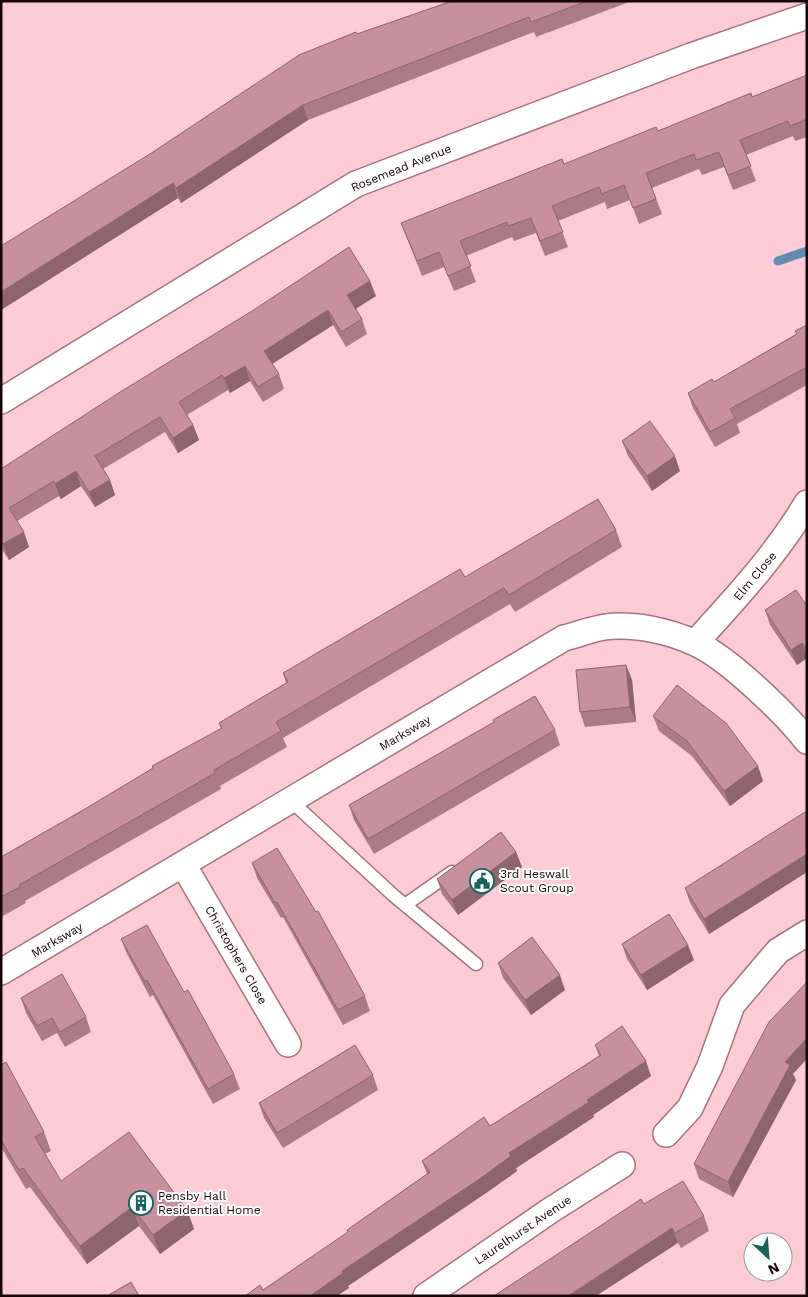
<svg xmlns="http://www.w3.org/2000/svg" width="808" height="1297" viewBox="0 0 808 1297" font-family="'Work Sans',sans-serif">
<rect width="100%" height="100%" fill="#fcccd6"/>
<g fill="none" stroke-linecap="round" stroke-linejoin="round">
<path stroke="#638bb3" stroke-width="9" d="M778 261 807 251"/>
<defs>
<path id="lane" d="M291 801 393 895 476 964
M405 905 452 872"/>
<path id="street" d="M1 401 356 184 691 56 807 16
M695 643C736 598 776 555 807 503
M184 866 288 1044
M1 972 564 638C577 635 591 629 605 627 633 623 669 631 695 643 727 657 785 713 807 741
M666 1134 690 1108 710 1066 732 1005 778 951 807 933
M426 1296 551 1210 622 1165"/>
</defs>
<use href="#lane" stroke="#a8727e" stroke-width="15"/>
<use href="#street" stroke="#a8727e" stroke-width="28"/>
<use href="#lane" stroke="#fff" stroke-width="12"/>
<use href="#street" stroke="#fff" stroke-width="25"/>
</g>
<path fill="#ac7c86" d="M452 1H632L536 37 534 32 308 120 181 203 178 198 1 310 357 34Z
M807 75V137L795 141 793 136 746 155 756 181 733 190 724 167 702 175 699 169 652 188 662 214 639 224 630 200 607 209 605 202 558 221 568 247 545 256 536 233 514 241 512 237 466 256 476 282 454 291 444 267 422 276 401 223 752 97Z
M376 296 356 309 362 319 367 334 346 347 333 325 272 364 279 374 284 389 263 402 250 381 230 393 228 390 187 415 193 425 199 440 178 453 165 432 103 469 110 480 115 495 95 507 81 486 61 499 59 496 17 521 29 547 9 560 1 548V469L252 311Z
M807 325V385L737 424 740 433 715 447 693 408 688 393 714 382 796 334Z
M622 441 680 471 652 491 628 456Z
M616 530 622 547 515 612 510 604 283 738 287 747 220 786 221 789 25 901 26 903 1 917V857L85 809 221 729 219 723 286 683 283 673 465 577Z
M807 606V658L797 665 770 625 765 610Z
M626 665 632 680 636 722 585 727 580 712Z
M653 716 763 781 730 806 692 756 659 731Z
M555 730 560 745 374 854 354 820 349 805Z
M807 815V872L709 934 690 903 685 888Z
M516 852 522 867 458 915 442 894 437 879Z
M252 863 365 996 370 1011 343 1025 283 917 281 918 257 878Z
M121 939 184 992 234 1074 240 1089 213 1104 153 995 150 997 127 954Z
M622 944 694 960 647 990 627 959Z
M498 963 565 990 531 1015 503 978Z
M21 998 86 1017 91 1032 65 1047 57 1033 42 1041 26 1013Z
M595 1045 651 1076 593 1115 594 1117 516 1168 517 1171 486 1193 348 1286 349 1288 245 1296 263 1290 348 1233 347 1230 427 1174 422 1161 490 1126 599 1056Z
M1 1065 44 1132 51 1151 45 1154 61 1181 187 1210 194 1229 160 1254 139 1226 87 1264 30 1187 26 1189 1 1147Z
M793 1074 796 1080 733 1197 699 1179 694 1164Z
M373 1075 378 1090 283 1148 264 1118 259 1103Z
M644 1204 704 1216 709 1231 681 1248 678 1243Z"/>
<path fill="#8c656d" d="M303 105 308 120 181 203 176 188Z
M173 183 178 198 1 310V292Z
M370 281 376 296 353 310 347 295Z
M328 310 333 325 269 366 264 351Z
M245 366 250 381 230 393 224 378Z
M193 425 199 440 178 453 173 438Z
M675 456 680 471 652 491 647 476Z
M76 471 81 486 61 499 55 484Z
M110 480 115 495 95 507 89 492Z
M24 532 29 547 9 560 3 544Z
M802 643 807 656V658L797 665 791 650Z
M626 665 632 680 636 722 630 707Z
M758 766 763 781 730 806 724 791Z
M516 852 522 867 458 915 452 900Z
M807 854V872L709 934 704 919Z
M688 945 694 960 647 990 641 975Z
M560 975 565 990 531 1015 525 1000Z
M807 1038V1059L793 1074 796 1080 733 1197 728 1182 785 1062Z
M646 1061 651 1076 593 1115 594 1117 516 1168 517 1171 486 1193 348 1286 349 1288 337 1296H310L342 1271 509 1153Z
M132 1207 139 1226 87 1264 80 1246Z
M187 1210 194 1229 160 1254 153 1235Z
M672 1228 678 1243 596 1296H568Z"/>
<path fill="#c8909c" stroke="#8c656d" d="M452 1H587L531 22 529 17 303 105 176 188 173 183 1 292V246L153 152 299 55 356 32 357 34Z
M807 75V119L790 126 788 121 740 140 751 166 728 175 719 152 696 160 694 154 646 173 656 199 633 208 624 185 602 194 599 187 552 206 563 232 540 241 531 218 508 226 507 222 460 241 471 266 448 276 439 252 417 261 401 223 562 159 564 164 656 127 658 131 751 93 752 97Z
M349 247 370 281 347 295 362 319 341 332 328 310 264 351 279 374 258 387 245 366 224 378 222 375 179 402 193 425 173 438 160 417 95 456 110 480 89 492 76 471 55 484 54 481 9 508 24 532 3 544 1 541V469L117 394 252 311Z
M807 325V367L730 409 735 418 710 432 688 393 712 379 714 382 797 334 795 331Z
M650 421 675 456 647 476 622 441Z
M598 499 616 530 509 595 504 588 276 722 281 731 214 770 215 773 19 885 20 887 1 897V857L85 809 153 768 152 766 222 728 219 723 288 682 283 673 460 569 465 577Z
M796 590 807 606V650L802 643 791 650 765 610Z
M626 665 630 707 580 712 576 670Z
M677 685 726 723 758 766 724 791 687 741 653 716Z
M535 696 555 730 368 839 349 805 494 722 493 720Z
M805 812 807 815V854L704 919 685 888Z
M501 832 516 852 452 900 437 879Z
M277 848 316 912 318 911 365 996 338 1010 277 902 275 903 252 863Z
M669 914 688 945 641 975 622 944Z
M147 925 184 992 188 990 234 1074 208 1089 147 980 145 982 121 939Z
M532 937 560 975 525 1000 498 963Z
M62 974 86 1017 60 1032 52 1018 37 1026 21 998Z
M807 982V1038L785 1062 790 1065 728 1182 694 1164 769 1022Z
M622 1026 646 1061 587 1100 589 1102 509 1153 511 1156 481 1178 342 1271 343 1273 310 1296H245L260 1285 263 1290 348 1232 347 1230 430 1172 422 1161 484 1117 490 1126 601 1055 595 1045Z
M355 1045 373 1075 277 1133 259 1103Z
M6 1062 44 1132 35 1137 61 1181 129 1132 187 1210 153 1235 132 1207 80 1246 23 1168 19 1170 1 1140V1065Z
M683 1181 704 1216 675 1233 672 1228 568 1296H494L641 1199 644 1204Z
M131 1282 139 1296H107Z"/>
<defs>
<symbol id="civic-ring" viewBox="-11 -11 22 22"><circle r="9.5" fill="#fcfcfc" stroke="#18635c" stroke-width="1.5"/><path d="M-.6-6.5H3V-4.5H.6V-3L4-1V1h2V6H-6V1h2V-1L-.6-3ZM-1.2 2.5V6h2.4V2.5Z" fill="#18635c"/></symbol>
<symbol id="building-ring" viewBox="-11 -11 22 22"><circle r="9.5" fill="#fcfcfc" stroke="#18635c" stroke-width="1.5"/><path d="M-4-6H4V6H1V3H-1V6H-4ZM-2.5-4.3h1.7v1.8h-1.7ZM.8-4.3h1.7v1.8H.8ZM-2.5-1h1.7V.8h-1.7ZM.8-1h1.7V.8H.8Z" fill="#18635c"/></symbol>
</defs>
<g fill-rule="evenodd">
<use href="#civic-ring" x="468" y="867" width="28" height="28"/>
<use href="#building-ring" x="127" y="1189" width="28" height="28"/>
</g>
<g text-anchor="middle" stroke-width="4" stroke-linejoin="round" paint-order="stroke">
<g font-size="12" fill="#17050a" stroke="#fcfcfc">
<text transform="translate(401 168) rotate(-22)" y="4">Rosemead Avenue</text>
<text transform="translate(755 576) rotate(-50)" y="4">Elm Close</text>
<text transform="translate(405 733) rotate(-31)" y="4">Marksway</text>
<text transform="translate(57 940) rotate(-30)" y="4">Marksway</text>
<text transform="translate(236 955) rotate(60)" y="4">Christophers Close</text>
<text transform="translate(523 1230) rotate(-34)" y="4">Laurelhurst Avenue</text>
</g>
<g font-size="12" fill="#17050a" stroke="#fcfcfc" text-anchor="start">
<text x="500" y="878">3rd Heswall<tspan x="500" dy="14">Scout Group</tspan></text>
<text x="158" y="1200">Pensby Hall<tspan x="158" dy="14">Residential Home</tspan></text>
</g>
</g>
<rect width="808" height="1297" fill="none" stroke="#17050a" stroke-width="5"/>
<g transform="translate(768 1257) rotate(154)"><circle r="24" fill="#fcfcfc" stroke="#a0999b"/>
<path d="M0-4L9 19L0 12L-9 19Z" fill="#18635c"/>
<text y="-8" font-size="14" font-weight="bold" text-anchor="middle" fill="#17050a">N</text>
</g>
</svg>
